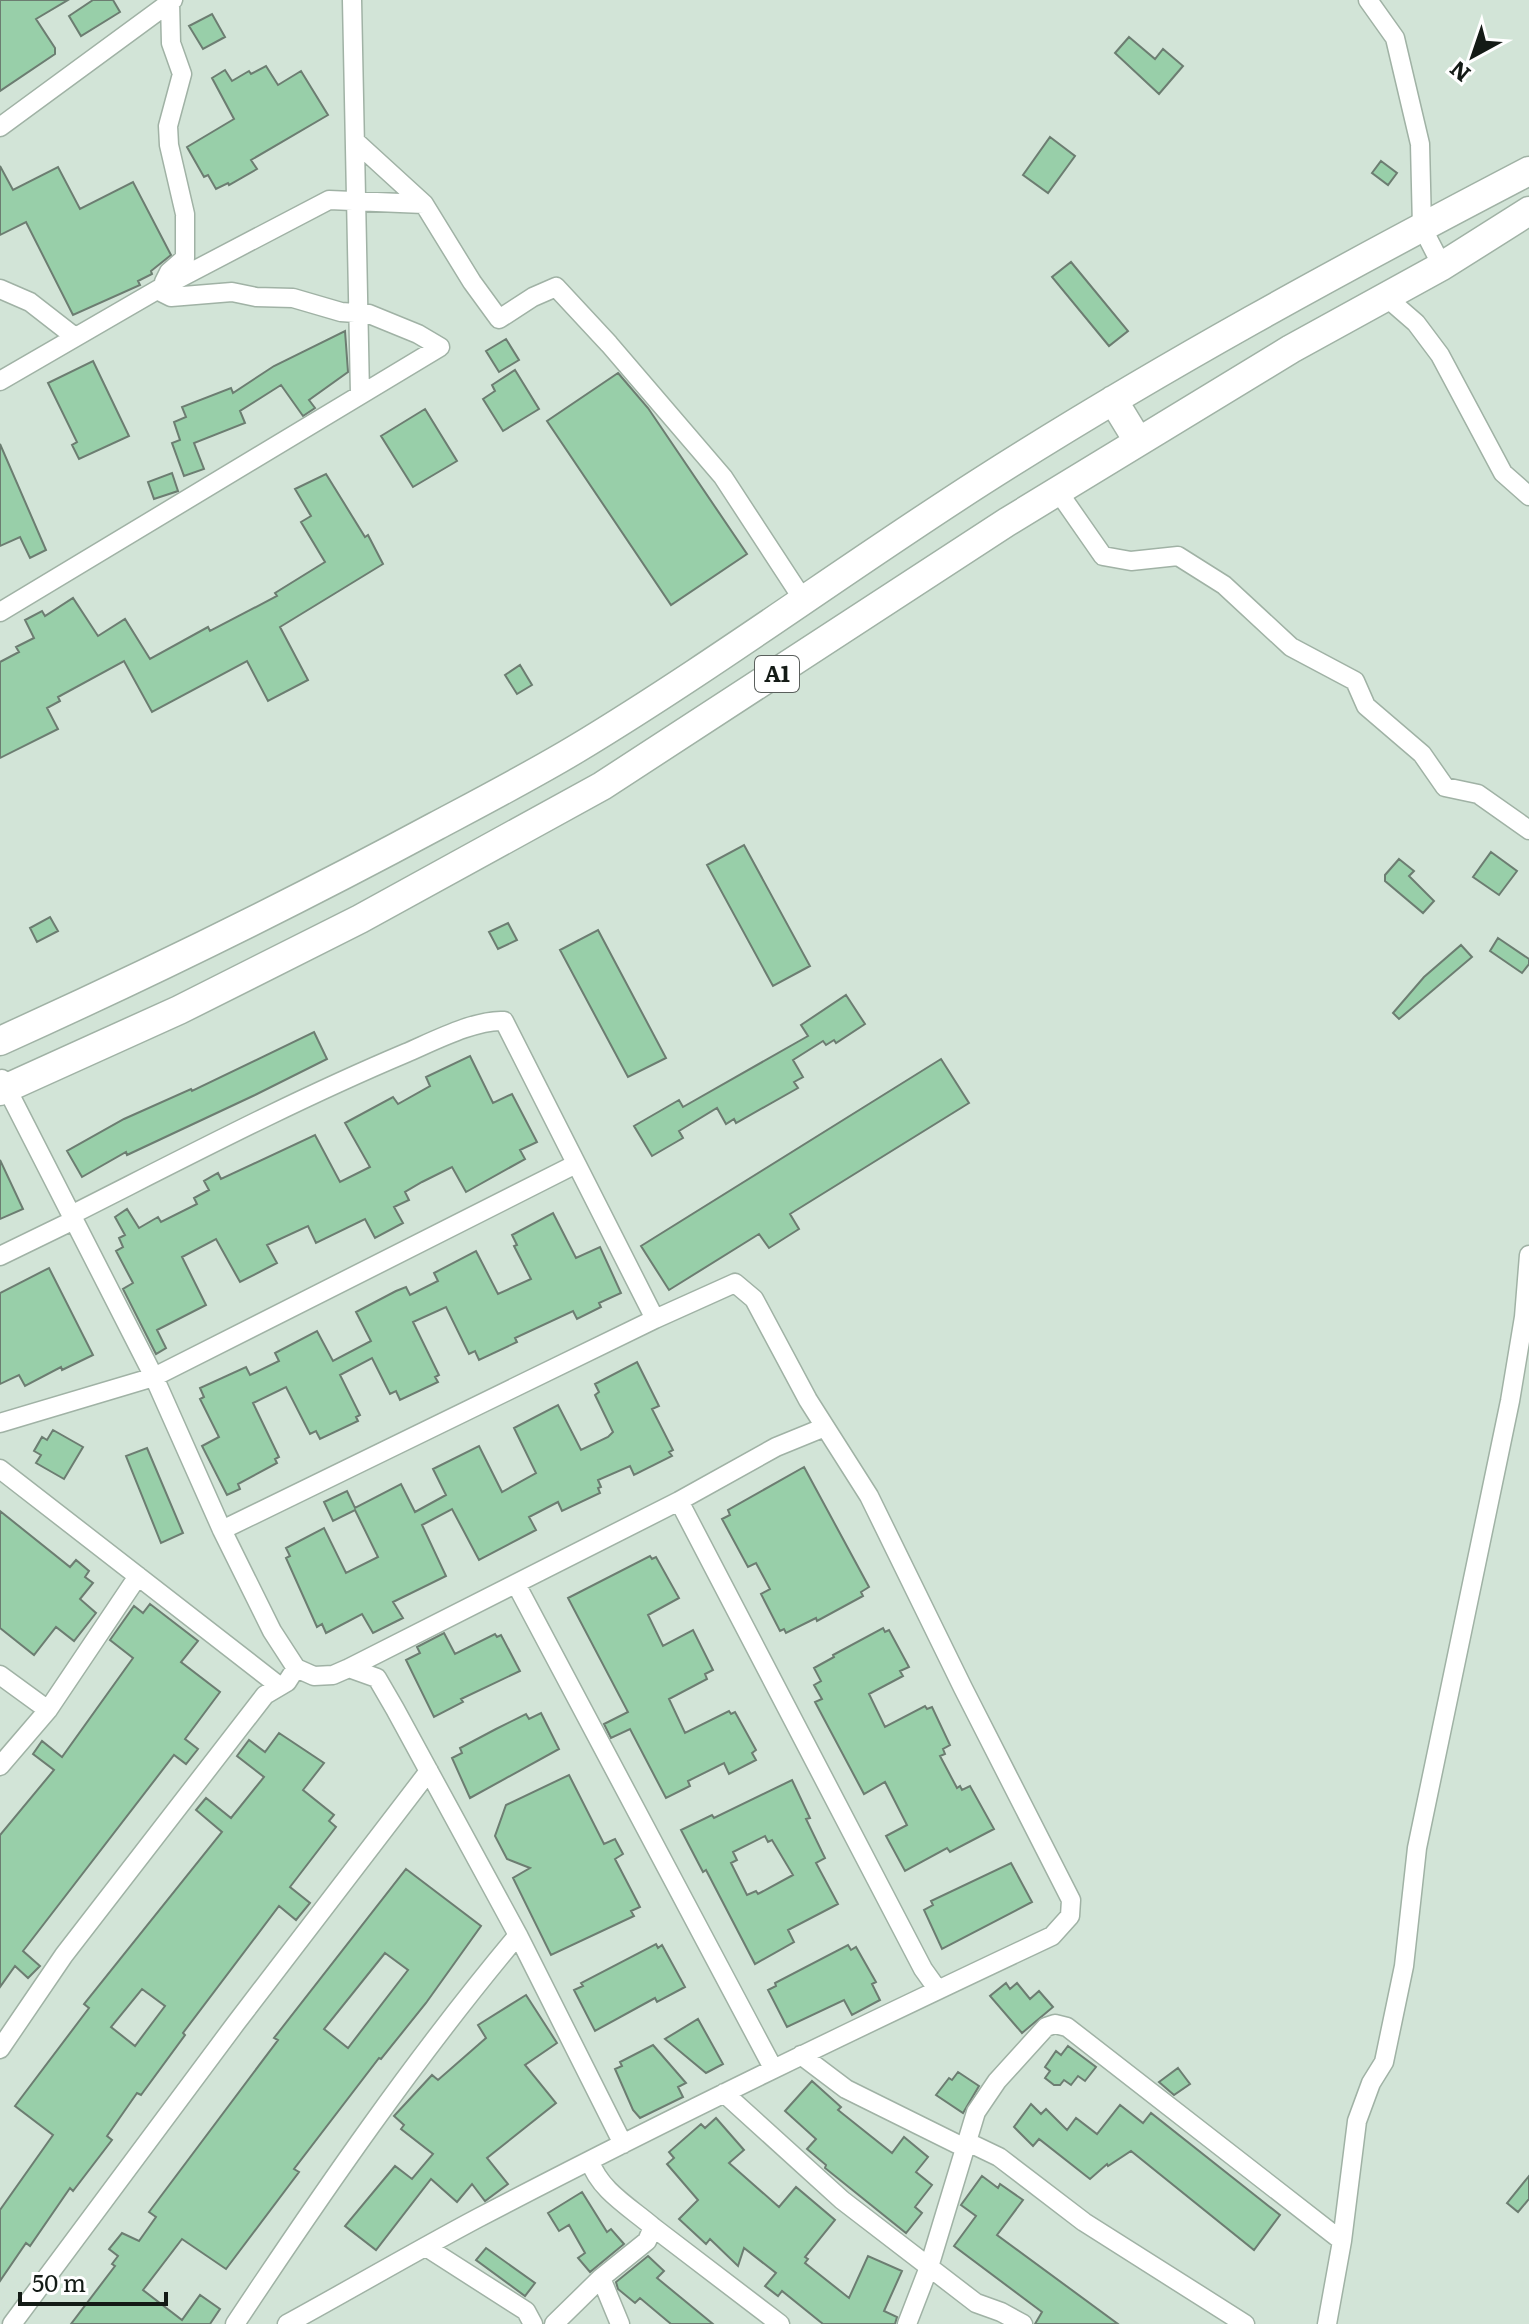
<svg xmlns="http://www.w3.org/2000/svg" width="1529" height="2324" viewBox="0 0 1529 2324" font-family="Literata,serif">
<rect width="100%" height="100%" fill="#d2e4d7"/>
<path fill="#98cfa9" stroke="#6c7d71" stroke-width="2" fill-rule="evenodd" d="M0 0H68L36 19 55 48V54L0 91Z
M93 0H113L120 12 81 36 69 16Z
M212 14 225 37 203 49 189 26Z
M1129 37 1155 59 1163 49 1183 66 1159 94 1115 53Z
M266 66 278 85 301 71 328 115 251 160 257 169 229 185 228 183 216 189 208 175 204 177 187 147 234 119 212 78 225 70 232 81 249 71 251 74Z
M1050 137 1075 156 1048 193 1023 175Z
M1381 161 1397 173 1388 185 1372 173Z
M0 166 13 190 58 167 80 209 133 182 171 255 151 271 152 274 138 281 140 285 73 315 26 222 0 235Z
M1071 262 1128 331 1109 346 1052 277Z
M345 331 348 372 309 400 315 408 303 416 281 385 240 411 245 423 194 443 204 469 184 476 172 443 180 440 174 422 186 417 182 407 231 388 233 393 274 366Z
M506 339 519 360 499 372 486 351Z
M93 361 129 436 79 459 72 445 77 442 48 383Z
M515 370 539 409 503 431 483 399 495 391 492 385Z
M618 373 648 408 747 554 671 605 547 421Z
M425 409 457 461 413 487 381 436Z
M0 444 46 550 30 558 20 537 0 546Z
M172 473 178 491 154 499 148 482Z
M326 474 365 537 368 535 383 564 280 627 308 680 268 701 247 661 152 712 124 661 58 697 60 701 47 708 58 729 0 758V662L19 652 16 647 34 638 25 620 42 611 45 616 73 598 98 636 125 619 150 659 208 627 210 631 277 596 275 593 325 562 301 522 311 516 295 489Z
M520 665 532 685 517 694 505 675Z
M744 845 810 966 773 986 707 865Z
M1491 852 1517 871 1499 895 1473 877Z
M1399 859 1414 871 1409 876 1434 901 1423 913 1385 881V875Z
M50 917 58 931 37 942 30 928Z
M508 923 517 940 498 949 489 932Z
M598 930 666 1058 628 1077 560 950Z
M1498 938 1529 959V964L1522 973 1490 951Z
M1461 945 1472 957 1399 1019 1393 1013 1424 977Z
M846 995 865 1024 836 1043 834 1040 826 1045 823 1041 793 1060 803 1077 794 1082 798 1088 736 1123 734 1119 726 1124 717 1108 679 1131 683 1138 652 1156 634 1126 679 1100 683 1107 808 1036 801 1025Z
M314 1032 327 1059 255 1095 127 1155 126 1152 82 1177 67 1151 124 1119 191 1089 192 1091Z
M470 1056 493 1103 512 1094 537 1142 520 1150 525 1159 466 1192 452 1167 422 1182 405 1192 409 1200 394 1207 403 1223 375 1238 365 1219 316 1243 308 1226 267 1245 277 1263 240 1282 216 1239 182 1257 206 1305 157 1330 166 1348 156 1354 123 1289 133 1283 116 1251 123 1247 119 1238 125 1235 115 1217 127 1209 139 1228 158 1217 161 1222 197 1204 194 1198 209 1190 204 1181 218 1173 221 1179 315 1135 340 1182 370 1167 345 1123 393 1097 398 1104 430 1086 426 1077Z
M941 1059 969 1103 790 1214 799 1229 769 1248 759 1234 669 1290 641 1246Z
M0 1160 23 1209 0 1219Z
M553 1213 576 1258 600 1247 621 1293 599 1303 601 1307 577 1319 573 1311 515 1338 517 1342 479 1360 475 1351 469 1354 446 1307 413 1322 439 1375 435 1377 438 1382 400 1400 396 1391 390 1394 372 1358 340 1375 360 1415 356 1417 358 1421 320 1439 316 1431 310 1434 286 1387 253 1403 279 1457 275 1459 277 1463 238 1484 240 1489 227 1495 202 1446 219 1437 200 1399 204 1397 200 1388 246 1367 250 1375 279 1361 275 1353 317 1331 333 1361 371 1341 356 1312 396 1291 406 1287 410 1295 438 1281 434 1273 476 1251 498 1294 531 1279 514 1246 517 1245 512 1235Z
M49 1268 93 1355 62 1370 61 1367 25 1386 19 1375 0 1384V1293Z
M637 1362 659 1406 652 1409 673 1450 669 1452 672 1456 634 1475 630 1466 598 1480 601 1487 598 1488 600 1493 562 1511 558 1502 529 1517 536 1530 479 1560 452 1509 422 1525 446 1576 393 1602 403 1618 373 1633 362 1614 326 1633 322 1624 317 1627 286 1558 290 1556 286 1548 324 1528 346 1573 378 1557 355 1510 333 1521 324 1502 347 1491 355 1508 401 1484 415 1512 446 1495 433 1469 479 1446 502 1492 536 1473 514 1428 558 1405 581 1450 608 1437 613 1432 595 1395 599 1392 595 1384Z
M53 1430 83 1447 64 1479 36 1463 41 1455 34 1451 42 1437 47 1440Z
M147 1448 183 1533 161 1543 126 1456Z
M804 1467 869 1587 861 1592 863 1596 817 1621 816 1618 786 1633 784 1629 780 1631 761 1594 770 1589 756 1563 748 1567 722 1519 730 1515 728 1510Z
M0 1511 70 1567 76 1560 89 1571 85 1577 93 1583 80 1599 96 1613 74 1641 56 1627 34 1655 0 1628Z
M650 1556 652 1559 656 1557 679 1598 648 1615 663 1646 693 1630 713 1670 705 1674 707 1679 669 1699 685 1733 729 1711 731 1714 735 1712 756 1750 752 1753 756 1760 729 1774 724 1763 688 1781 690 1786 666 1798 630 1729 611 1738 604 1724 628 1712 568 1598Z
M150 1604 198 1641 181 1662 220 1692 185 1739 198 1749 186 1764 174 1755 23 1951 40 1966 28 1978 15 1966 0 1987V1835L54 1770 33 1754 42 1741 62 1757 133 1658 110 1640 134 1606 143 1613Z
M883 1628 885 1632 889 1630 909 1667 900 1671 903 1676 869 1694 885 1727 925 1706 927 1709 932 1707 950 1745 943 1749 945 1754 940 1756 957 1788 960 1786 962 1790 970 1786 994 1829 950 1852 947 1848 905 1871 886 1836 907 1825 885 1782 864 1794 815 1702 822 1699 814 1685 821 1681 814 1668 834 1657 833 1655Z
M444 1633 455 1654 495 1634 497 1637 501 1635 520 1671 461 1699 463 1702 434 1717 406 1660 420 1653 417 1647Z
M541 1713 559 1749 470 1798 452 1758 462 1753 460 1748 496 1729 526 1714 529 1719Z
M279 1733 324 1763 303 1790 334 1815 329 1821 336 1827 290 1887 310 1903 296 1920 279 1906 183 2033 185 2035 141 2095 137 2093 107 2136 112 2140 73 2191 70 2188 30 2246 26 2243 0 2281V2210L53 2135 15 2106 89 2008 84 2004 222 1832 196 1810 206 1798 231 1818 264 1777 237 1756 249 1740 265 1752ZM142 1989 165 2006 135 2046 111 2027Z
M569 1775 604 1844 615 1839 623 1854 615 1859 640 1907 631 1911 634 1916 551 1955 513 1878 530 1868 507 1859 495 1836 506 1805Z
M792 1780 810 1818 806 1819 825 1858 816 1863 838 1904 788 1930 794 1942 755 1964 706 1870 703 1872 681 1830 712 1815 714 1818ZM765 1836 768 1842 772 1840 793 1875 758 1894 756 1891 747 1895 731 1863 737 1860 733 1852Z
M1011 1863 1032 1902 942 1949 924 1910 933 1905 931 1901Z
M406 1869 481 1926 426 2003 381 2059 379 2058 294 2169 299 2172 226 2269 182 2239 143 2290 182 2320 200 2295 220 2309 210 2324H71L115 2266 112 2264 118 2256 109 2249 122 2233 139 2241 156 2217 149 2212 278 2040 274 2038ZM385 1953 408 1970 348 2048 324 2029Z
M656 1944 658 1948 662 1945 685 1987 657 2002 655 1998 595 2031 574 1990 583 1986 581 1983Z
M848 1945 851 1950 856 1947 876 1982 872 1984 880 2000 852 2015 844 2000 787 2027 768 1990 776 1986 775 1983Z
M1006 1983 1010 1989 1017 1983 1030 1999 1039 1991 1053 2007 1022 2033 990 1996Z
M526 1995 557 2043 525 2065 556 2103 487 2158 508 2184 485 2201 472 2184 457 2202 431 2179 376 2250 345 2226 395 2166 412 2179 433 2154 401 2129 404 2125 394 2116 432 2075 438 2080 486 2038 478 2025Z
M698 2019 723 2064 706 2073 665 2039Z
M653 2045 686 2083 678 2087 683 2097 640 2118 633 2110 615 2069 622 2066 620 2062Z
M1068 2046 1096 2067 1085 2081 1078 2076 1071 2085 1064 2080 1060 2085H1054L1045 2078 1050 2071 1045 2067 1056 2051 1061 2055Z
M1178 2068 1190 2084 1174 2095 1159 2082Z
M958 2072 979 2086 963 2113 936 2095 949 2078 952 2080Z
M812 2081 841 2107 838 2110 892 2153 904 2137 928 2157 916 2172 932 2185 915 2207 922 2213 906 2233 825 2168 826 2165 807 2149 816 2139 785 2111Z
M1031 2104 1041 2114 1046 2109 1067 2130 1076 2118 1097 2134 1120 2105 1143 2123 1151 2113 1280 2215 1254 2250 1131 2151 1108 2166 1107 2164 1090 2179 1039 2139 1033 2146 1014 2127Z
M716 2118 744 2150 729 2163 779 2207 796 2187 835 2220 805 2257 808 2259 805 2263 849 2298 868 2256 902 2271 884 2311 897 2317 895 2324H823L782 2291 778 2296 765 2286 776 2273 744 2248 738 2266 710 2239 706 2244 679 2219 698 2200 667 2164 674 2158 669 2152 701 2124 705 2128Z
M982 2176 998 2188 1000 2184 1023 2200 997 2235 1118 2324H1035L1042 2312 954 2246 976 2216 961 2205Z
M1529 2176V2199L1518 2212 1507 2203Z
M582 2192 607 2232 611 2229 624 2244 590 2272 578 2258 585 2253 569 2225 559 2231 548 2213Z
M486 2248 535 2283 525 2296 476 2260Z
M648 2256 664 2271 657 2278 713 2324H671L640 2298 635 2303 618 2289 616 2282Z"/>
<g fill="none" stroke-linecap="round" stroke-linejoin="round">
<defs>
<path id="minor" d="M352 0 360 394
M1368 0 1395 38 1420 144 1422 227 1442 266
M0 127 173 0
M355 141 424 204 472 282 499 319 533 297 556 287 609 344 723 477 804 601
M164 282 169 272 185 258V214L169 145 168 126 182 74 171 43 170 2
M0 289 30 302 75 337
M1386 297 1416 323 1440 355 1503 473 1529 496
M0 381 157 290 329 200 424 204
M1057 490 1103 556 1131 561 1178 556 1224 585 1291 647 1355 681 1366 706 1422 754 1445 787 1478 794 1529 830
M0 612 440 347 418 334 369 314 341 312 293 298 256 297 232 292 171 297 157 290
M2 1079 154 1377 222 1530 272 1631 296 1668 314 1676 333 1675 349 1668 679 1501 776 1447 825 1427
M71 1215C182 1159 292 1101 406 1053 432 1042 476 1019 504 1021L655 1319
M0 1256 74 1220
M0 1423 154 1377 576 1164
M0 1469 278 1685
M679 1501 923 1969 938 1990
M222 1530 655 1319 735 1283 754 1299 808 1400 869 1496 963 1688 1071 1900 1070 1916 1052 1936C859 2027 667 2119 478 2218 414 2252 351 2289 287 2324
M516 1584 773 2068
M349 1668 377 1678 395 1709 518 1935 623 2144
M0 1675 48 1710
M0 1766 48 1710 138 1576
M0 2049 64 1955 265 1695 287 1682 296 1668
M801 2055 846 2089 957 2144 976 2146 999 2157 1084 2222 1245 2324
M724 2093 842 2200 976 2303 1001 2312 1023 2324
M653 2227 780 2324
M426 2247 526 2311 533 2324
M601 2278 620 2324
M12 2324 236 2023 429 1771
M235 2324C324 2190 415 2058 518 1935
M554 2324 601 2278 647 2241 653 2227C631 2208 599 2190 590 2161
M907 2324 929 2267 976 2112 997 2081 1046 2027 1055 2024 1067 2027 1342 2241
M1327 2324 1342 2241 1357 2121 1371 2083 1384 2062 1404 1966 1417 1848 1510 1401 1524 1317 1529 1255"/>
<path id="trunk" d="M1113 400 1138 441
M0 1041C148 974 293 903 436 826 483 801 531 776 576 749 715 665 846 568 982 481 1159 368 1343 268 1529 171
M0 1091 179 1010 360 919 602 786 1007 522 1291 349 1442 266 1529 211"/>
</defs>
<use href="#minor" stroke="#a0b2a5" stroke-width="21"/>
<use href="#trunk" stroke="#a0b2a5" stroke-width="31"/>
<use href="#minor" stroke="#fff" stroke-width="18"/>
<use href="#trunk" stroke="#fff" stroke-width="28"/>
</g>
<g text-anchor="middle" stroke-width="6" stroke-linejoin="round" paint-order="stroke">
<rect fill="#fff" stroke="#5a5f5c" stroke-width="2" x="755" y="656" width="44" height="36" rx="6"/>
<g font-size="22" font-weight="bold" fill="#141b16">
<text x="777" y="682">A1</text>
</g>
</g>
<g transform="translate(1473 56) rotate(220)" stroke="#ffffff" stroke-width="6" paint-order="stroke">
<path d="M0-6L14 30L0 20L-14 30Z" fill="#141b16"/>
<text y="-12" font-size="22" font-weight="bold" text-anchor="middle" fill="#141b16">N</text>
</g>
<path d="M20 2292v12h146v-12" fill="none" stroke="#141b16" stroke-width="4"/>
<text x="32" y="2292" font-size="24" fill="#141b16" stroke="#ffffff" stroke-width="6" paint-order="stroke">50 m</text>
</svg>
